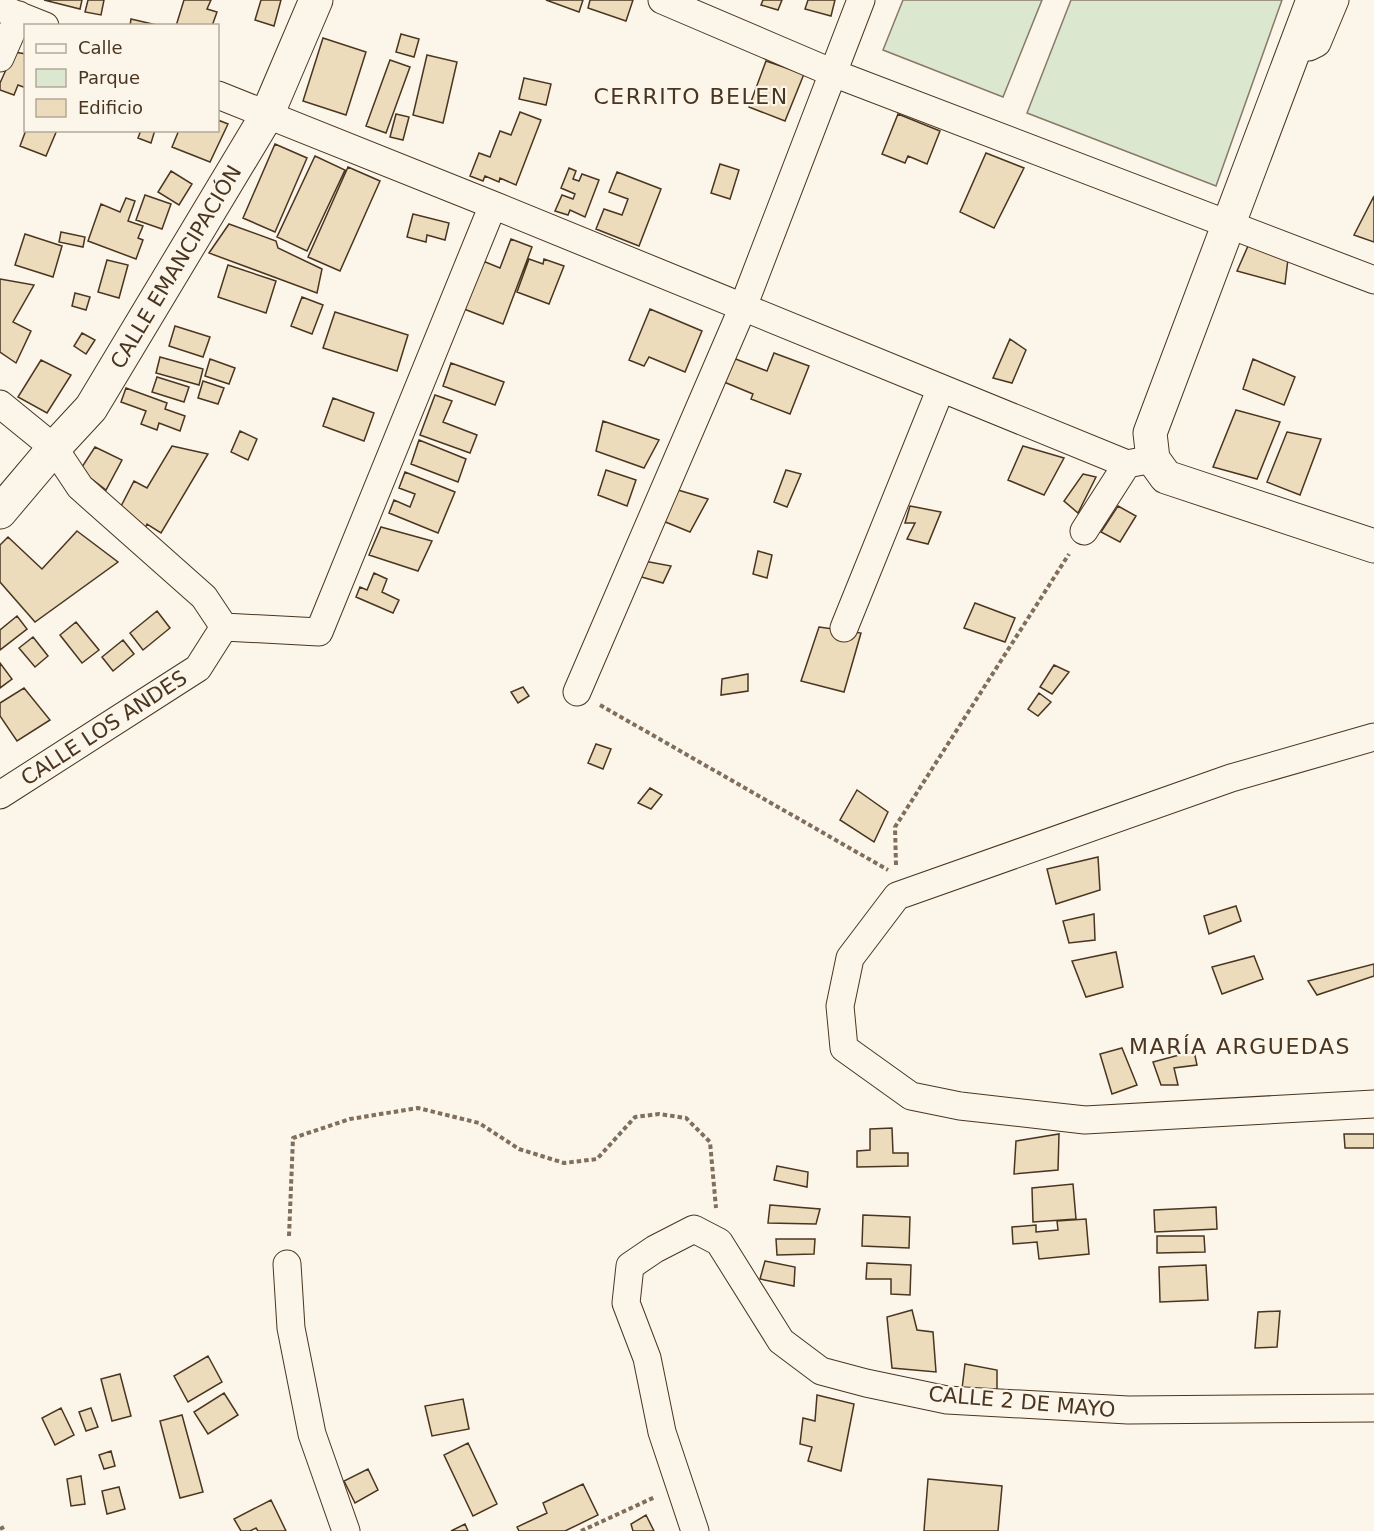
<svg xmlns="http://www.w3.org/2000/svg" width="1374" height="1531" viewBox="0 0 1374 1531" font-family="'DejaVu Sans',sans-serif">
<rect width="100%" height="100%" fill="#fbf6e9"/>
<path fill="#dce7d0" stroke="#887966" stroke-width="1.5" d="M903 0H1042L1003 97 883 50Z
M1071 0H1282L1216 186 1027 113Z"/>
<path fill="#ecdcbc" stroke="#4a3520" stroke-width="1.5" d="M44 0H82L80 9Z
M88 0H104L101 15 85 12Z
M184 0H211L207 9 217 12 212 26H176Z
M261 0H281L274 26 255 20Z
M546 0H583L579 12Z
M590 0H633L626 21 588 8Z
M763 0H782L778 10 761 5Z
M808 0H835L831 16 805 9Z
M131 19 161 26H130Z
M401 34 419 39 414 57 396 52Z
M323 38 366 52 346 115 303 101Z
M14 52 26 54V88L18 85 14 95 0 90V83Z
M427 55 457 62 443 123 413 115Z
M390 60 410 67 386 133 366 126Z
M766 61 804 74 785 121 749 107Z
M524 78 551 84 546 105 519 99Z
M520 112 541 120 516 185 500 178 499 182 485 176 483 181 470 176 479 153 490 157 500 131 511 135Z
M396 114 409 117 403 140 390 137Z
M898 114 940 131 927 164 908 156 905 163 882 154Z
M218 120 228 124 210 162 172 147 179 130H218Z
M26 130H57L46 156 20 146Z
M141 130H155L151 143 138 138Z
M275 144 307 158 275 232 243 218Z
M986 153 1024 168 994 228 960 212Z
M315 156 345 170 307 251 277 237Z
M720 164 739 170 730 199 711 193Z
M348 167 380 181 340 271 308 257Z
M569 168 576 171 573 179 579 181 582 174 599 180 585 217 570 210 568 215 555 211 562 195 573 199 575 194 561 188Z
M171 171 192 184 179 205 158 192Z
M617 172 661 189 639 246 596 229 604 209 622 215 628 199 609 192Z
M145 195 171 204 162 229 136 220Z
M1374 196V242L1354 235Z
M126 198 135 201 128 221 143 226 138 238 143 240 136 259 88 241 101 204 120 212Z
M413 214 449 223 445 240 427 235 426 242 407 237Z
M229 224 276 241 278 248 322 269 317 293 209 253Z
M61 232 85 237 83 247 59 242Z
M25 234 62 246 53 277 15 265Z
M511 239 532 247 503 324 464 309 483 261 500 268Z
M1248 246 1288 259 1285 284 1237 271Z
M529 259 543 264 544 259 564 266 549 304 517 292Z
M107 260 128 265 119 298 98 292Z
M228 265 276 281 266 313 218 297Z
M0 279 34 285 13 322 31 331 16 363 0 352Z
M75 293 90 297 86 310 72 306Z
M302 297 323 305 312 334 291 326Z
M650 309 702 331 685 372 649 357 644 366 629 360Z
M335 312 408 335 397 371 323 348Z
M175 326 210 337 203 357 169 346Z
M82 333 95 340 86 354 74 346Z
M1010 339 1026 350 1012 383 993 378Z
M774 353 809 366 790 414 751 399 753 394 724 382 733 358 767 371Z
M160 357 203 369 199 385 156 373Z
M210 359 235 368 229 384 205 376Z
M1253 359 1295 377 1284 405 1243 389Z
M41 360 71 375 47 413 18 397Z
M451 363 504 382 495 405 443 386Z
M157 377 189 387 184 402 152 392Z
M203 381 224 388 218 404 198 398Z
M126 388 167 403 165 409 185 416 180 431 159 423 157 430 141 424 146 411 121 402Z
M435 395 452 401 443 422 477 435 470 453 420 435Z
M333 398 374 413 364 441 323 426Z
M1236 410 1280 422 1257 479 1213 467Z
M603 421 659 440 644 468 596 451Z
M240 431 257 439 248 460 231 452Z
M1287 432 1321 439 1300 495 1267 482Z
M419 440 466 459 458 482 411 464Z
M172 446 208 454 161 533 147 524 142 535 117 514 134 481 147 488Z
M1023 446 1064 458 1044 495 1008 480Z
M95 447 122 460 106 490 80 470Z
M606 470 636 480 627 506 598 495Z
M786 470 801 474 787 507 774 502Z
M405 472 455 492 438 533 389 513 394 500 410 507 415 494 399 488Z
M1083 474 1096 477 1078 513 1064 501Z
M678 490 708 499 690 532 663 521Z
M910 506 941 512 928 544 907 539 915 523H905Z
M1118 506 1136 516 1120 542 1101 532Z
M381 527 432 541 418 571 369 555Z
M77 531 118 562 35 622 0 582V545L8 537 42 569Z
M758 551 772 555 767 578 753 574Z
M644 561 671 566 663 583 638 576Z
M374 573 387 579 382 592 399 600 393 613 356 597 360 587 367 590Z
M975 603 1015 618 1005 642 964 628Z
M157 611 170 628 143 650 130 633Z
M17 616 27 629 0 650V630Z
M76 622 99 650 82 663 60 635Z
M819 627 861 633 844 692 801 681Z
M33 637 48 656 35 667 19 648Z
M123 640 134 654 113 671 102 657Z
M0 663 12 679 0 688Z
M1054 665 1069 672 1052 694 1040 687Z
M748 674V691L721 695 722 679Z
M523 687 529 696 518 703 511 692Z
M24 688 50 720 17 741 0 716V703Z
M1039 693 1051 702 1038 716 1028 709Z
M596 744 611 749 603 769 588 763Z
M650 788 662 795 651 809 638 803Z
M857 790 888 812 874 842 840 820Z
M1098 857 1100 890 1056 904 1047 869Z
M1236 906 1241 921 1209 934 1204 916Z
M1094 914 1095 940 1069 943 1063 921Z
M1116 952 1123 987 1086 997 1072 961Z
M1254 956 1263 979 1222 994 1212 967Z
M1374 964V976L1317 995 1308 981Z
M1122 1048 1137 1085 1112 1094 1100 1054Z
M1194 1051 1197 1065 1174 1068 1178 1085H1161L1153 1062Z
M892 1128 893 1153H908V1166L857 1167V1151L870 1150V1129Z
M1059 1134 1058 1170 1014 1174 1016 1141Z
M1344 1134H1374V1148H1345Z
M777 1166 808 1172 807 1187 774 1180Z
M1073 1184 1076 1219 1033 1222 1032 1188Z
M770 1205 820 1209 816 1224 768 1223Z
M1216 1207 1217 1229 1155 1232 1154 1210Z
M863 1215 910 1217 909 1248 862 1246Z
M1086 1219 1089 1254 1039 1259 1037 1242 1013 1244 1012 1227 1036 1225V1232L1058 1230 1057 1221Z
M1157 1236H1204L1205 1252 1157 1253Z
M776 1239H815L814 1254 777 1255Z
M765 1261 795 1267 794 1286 760 1279Z
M867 1263 911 1265 910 1295 891 1294V1279H866Z
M1206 1265 1208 1300 1160 1302 1159 1267Z
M912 1310 917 1330 933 1332 936 1372 892 1368 887 1317Z
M1280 1311 1277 1347 1255 1348 1258 1312Z
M208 1356 222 1382 188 1402 174 1376Z
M965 1364 997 1370V1390L962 1389Z
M120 1374 131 1416 112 1421 101 1379Z
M224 1393 238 1415 208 1434 194 1412Z
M817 1395 854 1404 841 1471 808 1461 812 1447 800 1444 803 1418 815 1421Z
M463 1399 469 1429 432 1436 425 1406Z
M61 1408 74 1435 55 1445 42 1418Z
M91 1408 98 1427 86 1431 79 1412Z
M182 1415 203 1492 180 1498 160 1421Z
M468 1443 497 1504 473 1516 444 1455Z
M111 1451 115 1466 104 1469 99 1455Z
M368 1469 378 1490 355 1503 344 1481Z
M81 1476 85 1504 71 1506 67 1479Z
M928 1479 1002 1486 998 1531H924Z
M583 1484 598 1515 565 1531H519L517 1527 547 1513 543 1503Z
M119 1487 125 1509 107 1514 102 1491Z
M271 1500 286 1531H258L256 1528 250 1531H241L234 1519Z
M646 1515 654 1531H633L631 1524Z
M465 1524 468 1531H451Z"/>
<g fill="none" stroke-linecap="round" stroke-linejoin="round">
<defs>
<path id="minor" d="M662 0 833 73 1374 280
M0 8 45 26
M1297 42 1309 47 1317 43 1335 0
M0 58 19 15
M218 95 493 205 1127 464 1153 459
M0 404 54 448 80 487 204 597 224 627 319 632 493 205
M1084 531 1127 464
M844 628 941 388
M577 692 743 307 861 0
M1374 737 1231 778 897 896 850 958 840 1006 844 1048 911 1096 960 1106 1085 1120 1374 1104
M0 795 198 668 224 627
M287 1264 291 1328 312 1434 346 1531
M695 1531 662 1432 647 1358 626 1303 630 1266 655 1249 694 1229 719 1242 781 1341 821 1371 866 1383 947 1400 1128 1410 1374 1408"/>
<path id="tertiary" d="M1313 0 1150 433 1153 459 1166 477 1374 546
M0 512 54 448 91 408 267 115 316 0"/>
</defs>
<use href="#minor" stroke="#4a3520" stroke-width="29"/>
<use href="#tertiary" stroke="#4a3520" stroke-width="35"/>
<path stroke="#7f6f5c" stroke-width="4" stroke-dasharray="4.5 3" stroke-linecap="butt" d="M600 705 888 870
M896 865 895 827 1069 554
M289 1236 293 1138 350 1119 418 1108 479 1123 519 1149 564 1163 597 1159 635 1117 659 1114 686 1118 710 1142 716 1208
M0 1529 6 1526
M581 1531 655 1497"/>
<use href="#minor" stroke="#fbf6e9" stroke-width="27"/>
<use href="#tertiary" stroke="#fbf6e9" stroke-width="33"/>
</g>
<g text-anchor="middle" stroke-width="4.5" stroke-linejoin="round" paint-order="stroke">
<g font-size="21" fill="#4a3520" stroke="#fbf6e9">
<text transform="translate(176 267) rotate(-59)" y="7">CALLE EMANCIPACIÓN</text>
<text transform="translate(104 728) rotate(-33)" y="7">CALLE LOS ANDES</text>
<text transform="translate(1022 1402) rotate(5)" y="7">CALLE 2 DE MAYO</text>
</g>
<g font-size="22" letter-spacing="1.5" fill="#4a3520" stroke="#fbf6e9">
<text x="691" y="104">CERRITO BELEN</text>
<text x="1240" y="1054">MARÍA ARGUEDAS</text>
</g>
</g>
<rect x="24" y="24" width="195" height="108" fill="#fbf6e9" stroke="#b4a999" stroke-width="1.5"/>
<rect x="36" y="44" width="30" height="9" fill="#fbf6e9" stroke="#b4a999" stroke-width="1.5"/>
<text x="78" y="54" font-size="18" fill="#4a3520">Calle</text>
<rect x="36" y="69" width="30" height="18" fill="#dce7d0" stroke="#b4a999" stroke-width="1.5"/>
<text x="78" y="84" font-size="18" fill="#4a3520">Parque</text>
<rect x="36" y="99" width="30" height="18" fill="#ecdcbc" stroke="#b4a999" stroke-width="1.5"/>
<text x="78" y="114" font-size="18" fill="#4a3520">Edificio</text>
</svg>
